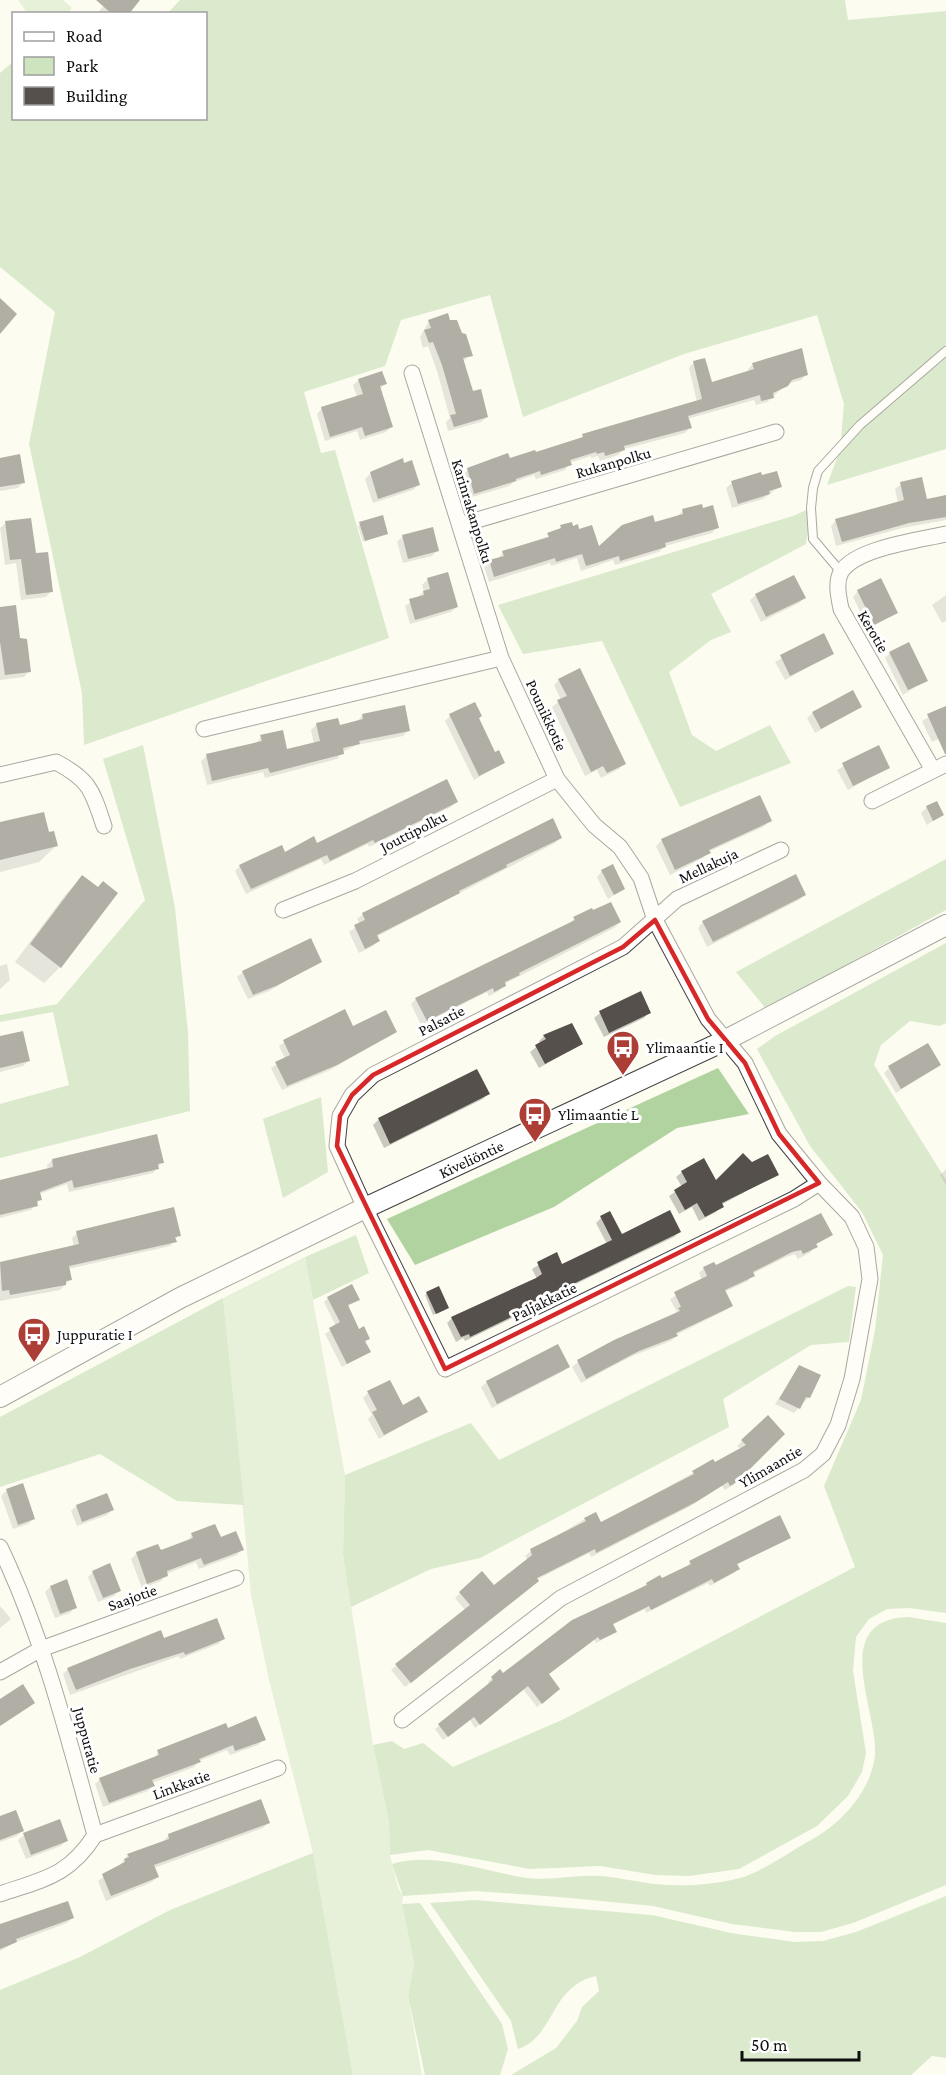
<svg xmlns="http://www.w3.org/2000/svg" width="946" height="2075" viewBox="0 0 946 2075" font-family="'Crimson Pro',serif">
<rect width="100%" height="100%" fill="#fdfcf1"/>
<path fill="#cde4be" d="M18 0H63L72 8 68 13H27Z
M305 1257 345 1475 343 1555 373 1745 389 1822 390 1855 398 1888 403 1896 402 1904 414 1963 408 1996 422 2075H353L313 1853 269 1680 251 1595 223 1298Z"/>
<path fill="#b1d39f" d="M180 0H845L848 20 946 11V449L827 485 840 450 844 404 817 315 684 354 523 417 490 295 401 320 385 366 304 392 321 453 335 450 389 638 84 745 82 693 29 444 55 312 0 267V73L13 62 14 118H206V14L168 13Z
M811 508 806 544 711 594 731 632 711 640 669 672 692 735 716 751 770 725 791 763 680 807 602 641 523 654 498 605 793 516Z
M143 745 175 908 188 1032 190 1111 0 1158V1104L69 1085 53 1012 0 1022V1015L57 1004 145 900 103 759Z
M946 859V910L766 1009 736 972Z
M946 943V1023L940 1026 910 1021 881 1045 874 1065 946 1180V1613L909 1608 887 1609 869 1619 856 1637 853 1671 866 1753 862 1772 848 1796 817 1826 739 1869 689 1876 655 1875 600 1866 530 1869 428 1850 390 1855 389 1822 373 1745 392 1741 404 1749 423 1743 453 1767 562 1720 855 1567 824 1486 861 1400 875 1330 883 1255 862 1212 810 1146 757 1049 775 1036Z
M718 1068 749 1114 677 1128 554 1207 415 1265 387 1219Z
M321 1097 328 1172 283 1198 263 1119Z
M356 1235 369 1273 313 1300 305 1257Z
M848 1286 856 1287 849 1342 811 1345 723 1399 729 1427 480 1558 431 1569 351 1607 343 1555 345 1475 471 1423 499 1460Z
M223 1298 244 1505 177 1501 100 1454 0 1487V1417Z
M908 1617 946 1623V1885L853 1923 821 1932H795L732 1924 653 1906 559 1897 475 1891 403 1896 392 1864C435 1851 484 1872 527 1878 551 1881 576 1874 600 1876 618 1877 636 1882 654 1884 682 1887 712 1885 740 1878 760 1873 796 1848 816 1837 844 1821 872 1788 875 1755 878 1710 828 1620 908 1617Z
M313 1853 353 2075H0V1990L80 1957 170 1910Z
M946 1896V2058L932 2056 911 2075H511L556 2048 577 2021 582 2007 599 1991 596 1976C550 1986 555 2037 518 2049L511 2021 430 1903 475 1900 652 1915 731 1933 795 1942 823 1941 856 1932Z
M420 1903 502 2024 508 2049 500 2075H425L408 1996 414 1963 402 1904Z"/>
<path fill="#0003" d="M108 0H138L127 14H97Z
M429 321 471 355 463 361 472 393 487 417 481 422 448 431 446 422 450 418 437 371 428 346 423 348 420 337Z
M694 362 711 383 749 373 748 369 753 364 807 374 801 380 787 384 767 402 756 405 754 400 687 419 690 428 685 433 624 449 618 455 600 461 598 456 591 458V456L569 463 565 470 536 479 534 475 514 482 509 486 469 498 463 475 468 470 535 454 578 440 583 436 697 402 689 368Z
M359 380 385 384 380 389 391 427 386 432 360 440 357 431 325 441 317 414 322 408 357 397 353 385Z
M0 459 23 482 18 488 0 491Z
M371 473 418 485 413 490 373 503 365 479Z
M732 483 780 486 763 499 732 508 726 488Z
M901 484 926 501 946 497V520L902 528 836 546 831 526 836 520 898 503 895 489Z
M702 509 717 527 712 533 665 546 659 552 615 565 613 560 581 571 577 558 551 566 550 563 489 582 484 567 498 559 503 552 572 528 598 548 677 516 683 511Z
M6 523 35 555 51 591 46 597 21 600 16 563 5 565 0 528Z
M360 524 387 533 363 542 358 526Z
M403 536 438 550 432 556 403 563 397 542Z
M447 574 457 607 451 612 410 624 405 606 424 592 422 585 427 580Z
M858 591 896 612 869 629 853 597Z
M756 595 804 598 799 603 761 622 750 600Z
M946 595V621L942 623 932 605Z
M0 609 19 640 29 671 24 677 0 680Z
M823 635 832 654 785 680 775 662Z
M890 653 926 680 903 695 885 658Z
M559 680 624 763 619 769 601 778 597 770 585 776 552 707 561 700 554 685Z
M860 707 815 733 807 718 813 713Z
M946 707V736L932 742 922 721Z
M363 715 409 730 403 736 357 745 342 752 337 759 265 778 263 772 207 785 201 761 207 756 256 744 261 737 286 750 314 744 311 730 316 725 339 727 358 720Z
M450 716 477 718 495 754 503 763 474 780 445 721Z
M878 747 888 767 848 790 837 770Z
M759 797 770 820 765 826 708 852 703 858 670 875 656 846 661 841Z
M456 802 451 807 369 847 368 844 324 865 321 859 246 894 235 871 240 866Z
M927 807 942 815 927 825 921 813Z
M0 824 48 834 56 846 39 862 0 872Z
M560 838 555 843 376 937 378 941 373 946 359 953 349 932 360 924 357 919 363 914Z
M602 871 623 889 608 899 597 877Z
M82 877 60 967 44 983 15 962 66 894Z
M804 895 799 900 707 947 698 928 703 922Z
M574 919 620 922 614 928 504 984 499 991 489 996 487 992 421 1025 411 1004 416 999 569 924Z
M320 961 269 991 248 999 237 977 243 972Z
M7 964 10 980 0 989V966Z
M345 1011 352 1028 395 1032 330 1070 282 1090 271 1068 285 1059 279 1046 297 1033Z
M649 1012 644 1018 604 1037 594 1018 600 1013Z
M544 1036 581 1044 539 1068 530 1052 540 1044 539 1041Z
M0 1038 29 1060 23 1066 0 1072Z
M939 1065 896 1093 884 1073 889 1068Z
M477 1071 488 1093 483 1099 384 1148 373 1125 379 1119Z
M52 1160 162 1162 153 1173 69 1192 67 1184 39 1194 41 1199 31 1210 0 1218V1181L48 1170 47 1165Z
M752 1164 777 1174 721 1205 716 1212 699 1221 692 1207 679 1214 669 1196 682 1187 676 1177 682 1172 716 1182Z
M946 1169V1185L940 1175Z
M601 1218 621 1236 679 1232 674 1237 536 1303 531 1309 465 1341 463 1338 456 1342 447 1323 452 1318 537 1279 532 1269 556 1254 562 1266 607 1244 596 1223Z
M77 1233 179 1235 170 1246 68 1269 71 1279 60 1290 0 1301V1264L74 1247 72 1238Z
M831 1235 815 1245 811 1252 798 1259 795 1254 786 1257 752 1274 748 1281 724 1292 731 1305 726 1310 676 1335 671 1341 632 1356 581 1383 572 1367 578 1362 615 1341 674 1315 677 1312 670 1299 702 1280 699 1273 704 1268 715 1267Z
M427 1293 445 1310 433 1315 425 1295Z
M328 1298 358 1299 347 1307 359 1331 368 1339 364 1343 369 1352 342 1367 325 1334 336 1326 324 1302Z
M568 1367 562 1372 492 1408 481 1387 487 1382Z
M800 1367 809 1397 794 1413 775 1404Z
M368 1393 402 1407 426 1412 379 1439 368 1419 372 1415 363 1398Z
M768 1417 783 1433 737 1478 739 1480 733 1485 725 1490 722 1486 689 1507 591 1557 589 1553 536 1580 405 1687 391 1670 466 1611 455 1598 460 1593 494 1587 528 1560 525 1556 531 1551 585 1519 600 1524 693 1473 715 1465 741 1449 737 1446Z
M22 1485 33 1519 28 1524 13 1529 1 1496 6 1491Z
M76 1506 112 1510 107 1515 77 1526 71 1511Z
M192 1534 220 1539 242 1549 237 1555 199 1569 196 1562 166 1574 161 1581 142 1588 131 1559 136 1554 157 1546 160 1552 188 1541Z
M789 1538 736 1565 738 1569 734 1573 710 1586 708 1583 646 1613 645 1609 612 1625 615 1631 611 1635 596 1643 594 1639 547 1675 554 1693 537 1707 523 1689 475 1728 470 1720 443 1740 435 1729 490 1685 488 1682 500 1671 503 1675 647 1584 687 1568 690 1562Z
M93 1572 119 1590 114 1596 98 1602 88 1577Z
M50 1587 75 1607 70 1613 55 1618 45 1592Z
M0 1606 11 1619 0 1628Z
M223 1639 218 1644 180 1659 179 1656 70 1695 63 1674 68 1669 163 1640Z
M227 1729 264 1739 258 1745 230 1755 227 1750 199 1761 194 1767 152 1783 153 1786 148 1791 103 1807 95 1784 100 1779 154 1759 158 1752Z
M0 1817 22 1831 17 1836 0 1842Z
M268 1823 263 1828 154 1868 157 1877 152 1882 106 1901 98 1881 119 1866 128 1855 163 1841 168 1836Z
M24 1835 67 1840 61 1846 26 1859 18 1840Z
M72 1918 67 1923 16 1942 0 1951V1926Z"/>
<path fill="#55504c" d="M96 0H140L129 14H112Z
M0 298 17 314 0 334Z
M448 313 450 320H457L462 333 466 334 473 356 463 358 473 391 481 389 488 417 454 427 450 415 456 414 442 365 433 342 429 343 424 330 431 328 428 320Z
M802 348 808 375 792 380 788 386 773 393 774 398 761 401 760 395 688 416 692 428 624 446 625 450 605 456 604 452 597 454 596 452 570 460 572 465 541 475 540 471 516 479V481L474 494 467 468 508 453 510 458 535 450 536 452 583 437 582 434 702 399 693 361 705 358 712 382 754 369 752 363Z
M382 371 387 384 380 386 393 427 365 436 362 427 330 437 321 407 363 394 358 379Z
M20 454 25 483 0 487V458Z
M403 458 404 463 412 460 420 485 378 499 370 472Z
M777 471 782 487 769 491 770 494 738 504 731 481 761 472 762 475Z
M922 477 927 499 946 495V517L909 523 842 542 835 519 904 500 900 482Z
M702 504 703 508 713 505 719 528 665 543 666 547 620 561 619 556 586 566 582 554 556 562 555 558 494 577 489 560 504 556 502 551 549 537 547 533 561 528 560 525 572 522 573 526 578 524 579 529 592 525 599 546 622 525 653 515 655 522 683 514 682 509Z
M383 515 388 534 365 541 359 522Z
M31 518 36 553 48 552 53 592 26 595 21 559 10 560 5 521Z
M433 527 439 551 408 559 402 535Z
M448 572 458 607 415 620 409 599 424 595 423 591 430 589 427 578Z
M794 575 806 598 766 617 755 594Z
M881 578 898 613 874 625 857 590Z
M16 605 20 638 27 639 31 672 5 675 0 642V607Z
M824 633 834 654 790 676 780 655Z
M909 642 928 681 908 690 889 652Z
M580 668 626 764 607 773 603 766 591 772 557 700 567 696 558 679Z
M853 690 862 707 821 729 812 712Z
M475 702 482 716 479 718 495 752 499 750 505 763 479 776 449 714Z
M405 705 410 731 359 741 360 744 343 748 344 754 309 763 270 773 268 768 212 781 206 754 262 741 260 735 283 730 287 749 320 741 316 723 338 718 340 725 363 719 362 714Z
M946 706V754H945L927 714Z
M879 745 890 768 853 786 842 763Z
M447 779 458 802 375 843 373 840 330 861 327 855 251 889 239 865 282 845 285 852 314 836 317 843Z
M760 795 772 821 709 850 711 853 675 870 661 839Z
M937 801 944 815 933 821 926 806Z
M44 812 49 832 54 831 58 846 0 860V822Z
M553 818 562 838 506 865 507 867 459 891 460 893 377 935 380 941 365 949 354 925 365 920 362 913Z
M613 864 625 889 614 895 601 870Z
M796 874 806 895 713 942 702 921Z
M82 875 98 887 103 881 118 893 61 968 30 944Z
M611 902 621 922 519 973 520 975 505 982 506 986 494 992 493 988 427 1021 415 998 575 920 573 917 592 908 593 910Z
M311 938 322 962 276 986 253 995 242 971Z
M641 991 651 1013 609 1033 599 1011Z
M345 1009 353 1026 386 1010 397 1032 337 1065 287 1086 275 1062 290 1055 283 1040Z
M572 1023 583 1044 545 1064 535 1045 546 1039 543 1035Z
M23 1031 30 1061 0 1068V1036Z
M928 1043 941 1065 901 1089 888 1066Z
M477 1069 490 1094 390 1144 378 1118Z
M157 1134 164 1163 158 1164 159 1169 74 1188 72 1180 40 1192 42 1200 37 1201 38 1206 0 1215V1180L53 1167 52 1159Z
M743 1153 752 1162 768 1154 779 1175 722 1203 724 1207 705 1217 697 1203 685 1210 674 1190 687 1182 681 1171 704 1158 716 1180Z
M174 1207 181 1236 175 1237 177 1242 69 1266 72 1280 66 1281V1285L10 1295 9 1290 2 1291 0 1262 79 1244 76 1231Z
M670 1210 681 1232 536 1302 538 1304 499 1323 470 1337 469 1334 461 1337 451 1317 536 1278 542 1274 537 1262 557 1252 562 1264 612 1240 600 1216 610 1211 622 1234Z
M821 1213 833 1235 816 1244 818 1247 803 1254 801 1250 792 1252 753 1272 755 1276 725 1290 733 1306 676 1333 678 1336 639 1351 586 1379 577 1360 614 1340 680 1311 678 1308 681 1307 674 1292 707 1276 703 1267 714 1262 716 1265Z
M352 1284 360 1300 348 1305 359 1329 364 1326 370 1339 365 1341 371 1352 347 1364 329 1328 340 1322 327 1297Z
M439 1286 449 1308 436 1314 426 1292Z
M558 1344 570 1367 497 1404 486 1381Z
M799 1365 821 1375 810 1398 806 1397 800 1409 779 1399Z
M390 1380 403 1405 419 1396 428 1412 384 1435 372 1412 377 1410 367 1391Z
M768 1415 785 1434 748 1471 738 1477 740 1480 730 1486 728 1482 696 1502 596 1553 595 1549 537 1578 539 1581 411 1683 395 1664 470 1605 459 1592 482 1571 494 1585 532 1555 530 1549 586 1521 584 1518 596 1512 601 1522 694 1474 692 1471 713 1459 715 1462 746 1445 741 1440Z
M23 1483 35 1519 18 1525 6 1489Z
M107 1493 114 1510 82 1522 76 1505Z
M780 1515 791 1538 737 1564 740 1569 714 1583 712 1579 651 1610 649 1606 613 1624 617 1632 600 1640 598 1637 549 1674 560 1689 542 1704 528 1686 480 1725 474 1717 448 1737 438 1724 493 1680 491 1677 500 1669 503 1673 572 1620 647 1585 646 1583 660 1575 662 1578 691 1564 689 1561Z
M215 1524 221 1537 236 1531 244 1550 204 1565 201 1558 167 1571 168 1576 147 1584 136 1552 158 1544 161 1550 193 1538 191 1533Z
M110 1563 121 1591 103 1598 92 1571Z
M67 1579 77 1608 60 1614 50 1586Z
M217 1618 225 1639 185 1655 184 1652 130 1669 76 1690 67 1668 161 1630 164 1638Z
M23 1684 35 1703 0 1726V1699Z
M256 1716 266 1740 235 1751 233 1745 199 1759 201 1762 152 1780 155 1786 109 1803 99 1778 159 1755 157 1750 226 1723 228 1728Z
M261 1799 270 1823 154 1865 159 1877 111 1896 102 1874 125 1862 124 1859 129 1857 127 1854 169 1839 168 1834Z
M16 1810 24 1831 0 1840V1816Z
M60 1819 68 1841 31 1855 23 1833Z
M68 1901 74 1918 16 1939 17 1942 0 1949V1924Z"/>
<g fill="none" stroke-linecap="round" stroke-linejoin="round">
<defs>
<path id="service" d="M841 572 813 539 811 508 813 488 818 471 860 425 946 351"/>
<path id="minor" d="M412 373 501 658
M460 525 776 432
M204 729 501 658 557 779 594 825 620 847 641 878 655 920 708 1019 745 1063 779 1134 819 1183 852 1217 866 1247 870 1279 852 1379 838 1425 823 1454 804 1470 561 1598 402 1720
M933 770 841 609C839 598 835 583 841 572 856 548 920 540 946 534
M0 775 56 762C90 780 92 790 104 826
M872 801 946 764
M781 850 677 899 623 947 373 1075 352 1095 340 1116 337 1146 365 1208 445 1369 794 1199 819 1183
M283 910 355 881 557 779
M0 1547C44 1639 68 1737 95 1835 69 1876 44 1879 0 1894
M0 1672 41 1649 236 1578
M95 1835 278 1768"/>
<g id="tertiary">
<path id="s1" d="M0 1397 180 1298 365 1208 724 1041 946 925"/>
</g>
</defs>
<use href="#service" stroke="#414141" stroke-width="10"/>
<use href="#minor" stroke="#414141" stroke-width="17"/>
<use href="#tertiary" stroke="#414141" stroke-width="22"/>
<use href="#service" stroke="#fff" stroke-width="8"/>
<use href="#minor" stroke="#fff" stroke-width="15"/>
<use href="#tertiary" stroke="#fff" stroke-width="20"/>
</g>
<path d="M0 0H946V2075H0ZM655 920 708 1019 745 1063 779 1134 819 1183 445 1369 337 1146 340 1116 352 1095 373 1075 623 947Z" fill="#fdfcf1" fill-opacity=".55" fill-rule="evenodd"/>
<path fill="none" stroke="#d62828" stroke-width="4.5" stroke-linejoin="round" d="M655 920 708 1019 745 1063 779 1134 819 1183 445 1369 337 1146 340 1116 352 1095 373 1075 623 947Z"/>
<defs>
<symbol id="bus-pin" viewBox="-11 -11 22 30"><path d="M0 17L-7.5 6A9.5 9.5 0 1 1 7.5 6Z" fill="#ad3e36" stroke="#fff"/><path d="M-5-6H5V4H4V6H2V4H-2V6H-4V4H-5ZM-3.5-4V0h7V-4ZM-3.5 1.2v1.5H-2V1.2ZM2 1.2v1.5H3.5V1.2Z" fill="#fff"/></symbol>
</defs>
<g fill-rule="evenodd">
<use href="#bus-pin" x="604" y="1028" width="38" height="52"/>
<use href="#bus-pin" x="516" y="1095" width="38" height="52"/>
<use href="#bus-pin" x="15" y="1315" width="38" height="52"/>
</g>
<g text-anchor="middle" stroke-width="6" stroke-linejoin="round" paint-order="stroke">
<g font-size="16" fill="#0e0e0e" stroke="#fff">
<text transform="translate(613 462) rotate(-16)" y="6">Rukanpolku</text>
<text transform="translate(473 511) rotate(73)" y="6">Karinrakanpolku</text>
<text transform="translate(874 631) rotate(60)" y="6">Kerotie</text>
<text transform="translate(547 715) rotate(65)" y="6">Pounikkotie</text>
<text transform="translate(413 831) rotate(-27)" y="6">Jouttipolku</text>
<text transform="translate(708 865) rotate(-25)" y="6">Mellakuja</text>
<text transform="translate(441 1020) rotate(-27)" y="6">Palsatie</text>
<text dy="6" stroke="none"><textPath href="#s1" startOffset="528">Kiveliöntie</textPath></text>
<text transform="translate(544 1301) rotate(-26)" y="6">Paljakkatie</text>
<text transform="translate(770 1466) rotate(-30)" y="6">Ylimaantie</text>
<text transform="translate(132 1597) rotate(-20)" y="6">Saajotie</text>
<text transform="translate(88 1740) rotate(75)" y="6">Juppuratie</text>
<text transform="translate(181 1784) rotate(-20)" y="6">Linkkatie</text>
</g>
<g font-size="16" fill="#0e0e0e" stroke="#fff" text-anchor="start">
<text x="646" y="1053">Ylimaantie I</text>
<text x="558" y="1120">Ylimaantie L</text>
<text x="57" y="1340">Juppuratie I</text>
</g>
</g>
<rect x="12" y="12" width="195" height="108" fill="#ffffff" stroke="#9f9f9f" stroke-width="1.5"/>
<rect x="24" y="32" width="30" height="9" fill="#ffffff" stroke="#9f9f9f" stroke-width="1.5"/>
<text x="66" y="42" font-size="18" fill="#0e0e0e">Road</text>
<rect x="24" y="57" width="30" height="18" fill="#cde4be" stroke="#9f9f9f" stroke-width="1.5"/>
<text x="66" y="72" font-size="18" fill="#0e0e0e">Park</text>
<rect x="24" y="87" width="30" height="18" fill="#55504c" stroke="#9f9f9f" stroke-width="1.5"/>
<text x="66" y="102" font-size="18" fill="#0e0e0e">Building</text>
<path d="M742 2051v9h117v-9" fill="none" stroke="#0e0e0e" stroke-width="3"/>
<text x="751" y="2051" font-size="18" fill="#0e0e0e" stroke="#ffffff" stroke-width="4.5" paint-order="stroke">50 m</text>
</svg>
